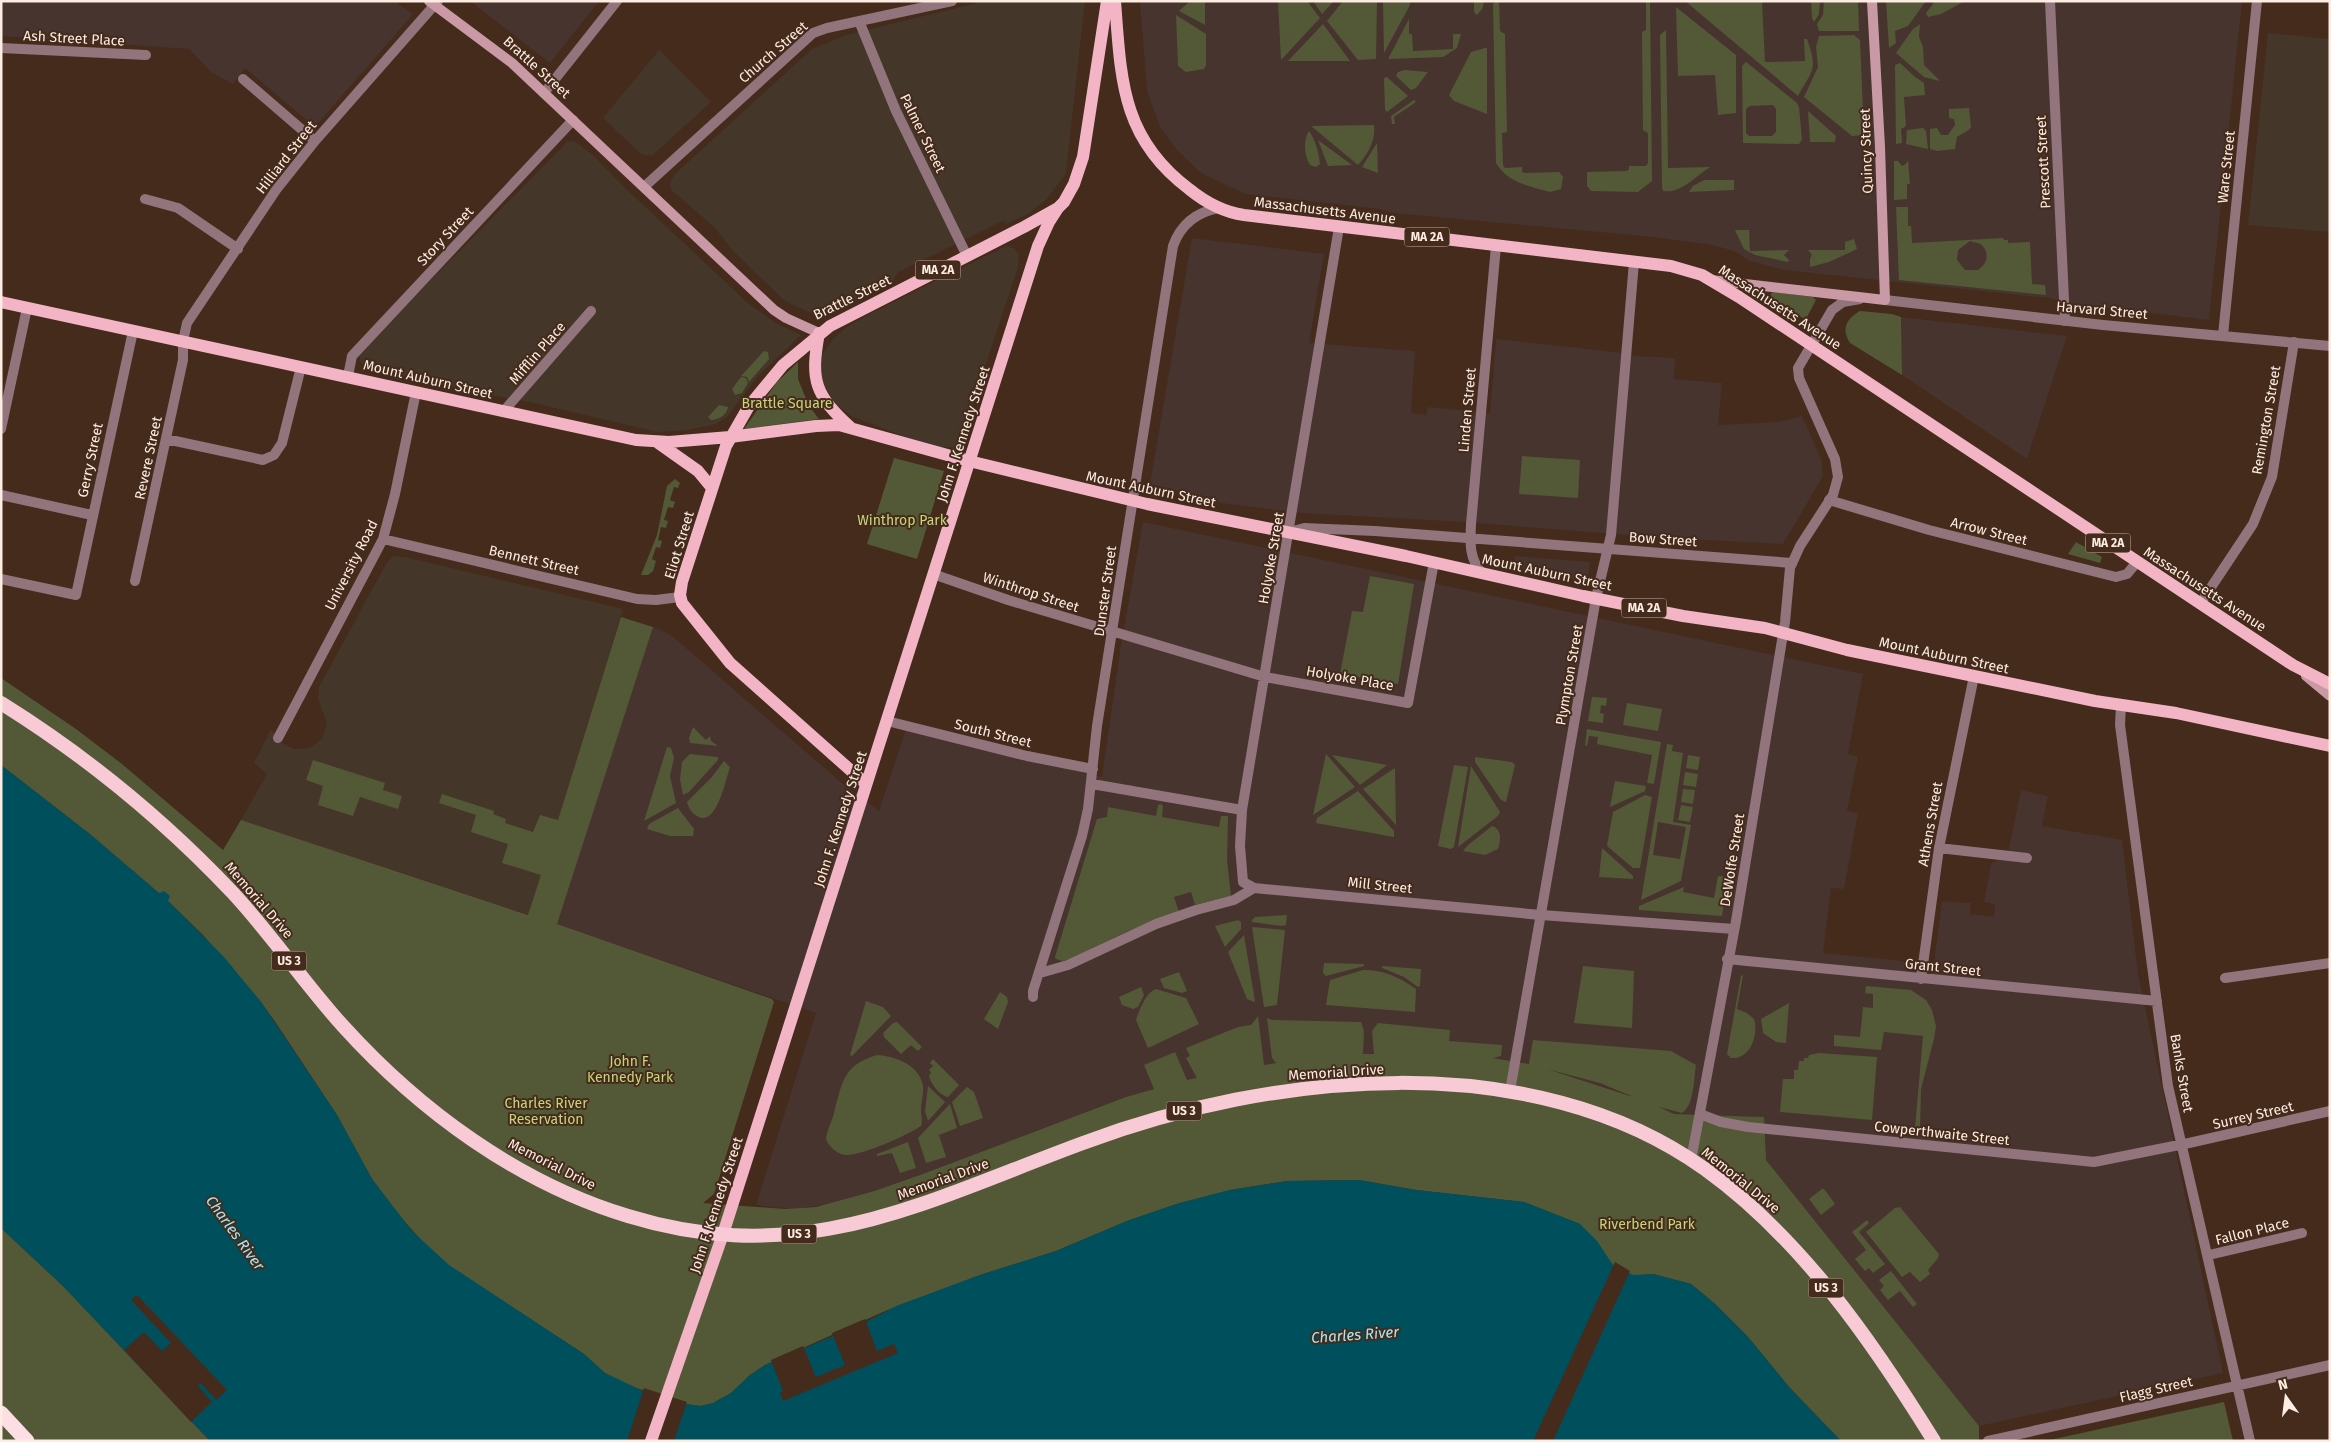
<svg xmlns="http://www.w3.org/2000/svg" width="2331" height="1442" viewBox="0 0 2331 1442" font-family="'Fira Sans',sans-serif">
<rect width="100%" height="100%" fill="#442b1b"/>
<path fill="#443629" d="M985 1H1085L1066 173 1047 199 1028 214 1007 224 1002 221 897 273 893 282 837 310 817 316 785 301 734 252 714 227 671 190 670 184 672 178 677 172 812 49 846 35Z
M2268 33 2330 39V232L2248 225Z
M659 50 711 102 653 155H645L641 154 603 118Z
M574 141 592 154 624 187 749 304 776 323 801 335 757 377 727 417 716 424 687 430 657 432 534 403 455 388 366 367 361 363 359 355 366 346 567 142Z
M1006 246 1014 248 1019 255 1018 267 964 430 965 442 960 447H940L902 436 851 416 837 405 828 392 822 379 820 357 834 338 845 328 870 314Z
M393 556 405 557 623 609 529 915 241 820 267 774 254 763 271 729 281 742 294 749 310 748 322 739 327 723 318 699 319 687 386 564Z"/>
<path fill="#47342e" d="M1 1H394L413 14 315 127 245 68 233 84 211 72 189 49 1 36Z
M470 1H599L550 63Z
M1140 1H2242L2209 320 2076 304 2049 298 1784 270 1750 261 1734 251 1712 245 1654 237 1394 213 1380 209 1245 194 1201 173 1178 151 1161 129 1147 91Z
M1192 238 1324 254 1309 343 1415 351 1411 413 1426 415 1428 407 1490 413 1496 339 1615 352 1634 356 1675 358 1674 379 1722 383 1718 425 1779 422 1802 416 1821 459 1823 476 1783 544 1664 538 1464 522 1302 513 1222 503 1150 484Z
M1901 317 2067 336 2027 459 1902 375Z
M1143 522 1863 674 1848 754 1858 757 1847 811 1858 813 1844 889 1831 888 1823 953 1934 964 1942 901 1971 903 1970 914 1994 917 1995 904 1984 902 1991 864 2008 853 2021 790 2048 796 2042 826 2122 840 2138 974 2223 1373 1979 1426 1767 1162 1764 1156V1117L1674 1114 1636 1097 1529 1064 1501 1059 1429 1052 1363 1054 1281 1062 1153 1089 1126 1097 920 1175 873 1191 823 1205 793 1209 756 1205 816 1013 556 924 653 627 671 635 837 779 879 811 906 729 1102 777 1121 645Z
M1515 556 1590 562 1587 583 1513 567Z"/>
<path fill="#535936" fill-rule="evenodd" d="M1190 1H1205V25L1179 11Z
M1278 1H1307L1320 18 1281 60Z
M1313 1H1334L1322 14Z
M1343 1H1377L1376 59 1358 60 1327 21Z
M1383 1H1410V5L1384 53Z
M1474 1H1484L1482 9 1477 15 1474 12Z
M1495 1H1499L1500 31 1505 34 1507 132 1502 133 1503 165 1505 168 1522 167V172L1525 173 1560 172 1561 175 1563 176 1561 189 1550 192C1529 186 1508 183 1496 163L1493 4Z
M1646 1H1650L1652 181 1638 192 1591 191 1587 186V172L1626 171 1629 170V166H1646L1648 163V133L1643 130 1642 32 1646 30Z
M1685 1H1762L1765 62 1805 61 1804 39H1807C1818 70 1813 69 1798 96Z
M1811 1H1820L1819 14 1814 22 1812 18Z
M1824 1H1858L1859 31H1819L1817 24 1823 15Z
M1886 1H1926L1908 26 1895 31 1896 43 1889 48Z
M1935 1H1965L1941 14 1928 17 1926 13Z
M1676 7 1736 55V113L1718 115 1715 75 1678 76Z
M1176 15 1206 34V65L1204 69 1186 72 1178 66Z
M1409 19V34H1412L1413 51 1453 49V34H1461L1457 48 1443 57 1388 59Z
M1323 24 1350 61H1287L1289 60Z
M1920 24 1919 37 1923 47 1924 65 1940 81 1924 77 1896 53 1913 29Z
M1666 30 1668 168 1710 167C1696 176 1681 194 1663 191L1662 187 1660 35Z
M1854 35 1860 40 1864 135 1852 136 1804 97 1818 67 1816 47 1819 36Z
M1485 48H1487V114L1454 101 1449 95 1471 52Z
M1746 62 1797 103 1799 107 1802 140 1799 144 1743 143 1742 66ZM1773 105 1776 109V132L1772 136H1749L1746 133V109L1750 106Z
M1900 63 1914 76 1924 83 1925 95 1904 97 1906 126 1901 129 1902 143 1896 144 1895 65Z
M1405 70 1428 72 1416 88 1411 90 1396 76 1398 72Z
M1387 77 1408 96 1387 112 1385 110 1384 78Z
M1414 100 1416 102 1394 117 1395 124H1392L1391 116Z
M1969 108 1971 127 1969 130 1957 137 1955 149 1937 151 1930 149V129L1937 128 1941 135H1948L1955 125 1954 119 1949 118V109Z
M1808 111 1836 136 1835 142H1810Z
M1374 125C1376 140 1368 154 1358 165L1311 126Z
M1923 128 1926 131 1928 149 1906 144 1907 130Z
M1309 131C1315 139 1319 153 1320 164L1316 167 1310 165C1304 156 1303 140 1309 131Z
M1318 140 1352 165 1328 166Z
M1377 143 1378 173 1362 167Z
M1908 160 1910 184H1907V199L1894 200V161H1898L1902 166 1906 164Z
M1704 180H1734V190L1689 192 1693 186Z
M1896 207H1908V226H1911L1912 243 2003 238 2004 240H2008V243L2030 242 2032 284 2045 285 2046 295 1899 280ZM1970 241 1981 244C1990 253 1988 263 1978 270H1965L1957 260 1958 250Z
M1735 230H1749L1750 251 1789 250 1784 255 1789 260 1788 262 1755 255 1744 249Z
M1854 239 1857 249 1855 250 1829 262 1810 267V259L1812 255 1808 250H1845V242Z
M1775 292 1813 297 1816 300 1807 317 1803 318 1771 298V293Z
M1860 311 1892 314 1901 317 1902 375 1850 343C1841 329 1846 319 1860 311Z
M764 351 768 352 769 359 749 382 747 377 741 376Z
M798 362V379L809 406 819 419 744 429 777 382Z
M741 377 746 378 748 383 742 393 735 395 732 389Z
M719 405 728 407C727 415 718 420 711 420L708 417Z
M1522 456 1580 460 1578 498 1519 494Z
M894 458 944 471 917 559 867 544Z
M675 479 680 483 678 488 674 487 670 500 675 502 673 508 668 507 664 520 668 521 666 528 661 527 658 540 662 541 660 548 656 547 652 559 656 561 653 571 648 575H641L657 535 667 486Z
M2076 542 2102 557 2100 563 2068 554Z
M1370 576 1414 584 1398 684 1340 674 1352 611 1363 612Z
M621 617 653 627 557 924 772 999 774 1002 714 1194 703 1203 785 1209 816 1207 874 1191 920 1175 1126 1097 1154 1089 1144 1065 1175 1052 1187 1080 1197 1078 1186 1058 1190 1056 1186 1048 1238 1027 1251 1025 1258 1016 1264 1065 1276 1063 1272 1058 1267 1018 1272 1020 1361 1022 1364 1031 1363 1054H1374L1372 1031 1378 1023 1450 1030 1449 1041 1502 1045 1501 1056 1493 1058 1529 1064 1533 1040 1671 1051 1696 1065C1694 1078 1694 1106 1682 1113L1659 1107 1674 1114 1764 1117 1766 1160 1979 1426V1441H1841L1789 1387 1748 1337 1714 1303 1691 1284 1653 1274 1633 1276 1613 1265 1580 1224 1524 1202 1416 1190 1359 1180 1287 1181 1230 1190 1177 1204 1127 1221 1056 1251 980 1275 885 1311 765 1365 750 1375 731 1393 713 1403 701 1406 686 1404 627 1385 605 1373 584 1354 448 1265 430 1250 398 1214 372 1179 337 1115 276 1023 261 1002 203 935 168 901 91 835 1 765V678L76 729 122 764 223 850 241 820 528 915 541 875 502 863 508 844 471 832 476 815 439 803 442 794 494 811 493 814 506 819 505 823 533 832 540 815 558 820ZM1547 1069 1600 1083 1631 1096H1630Z
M1592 697 1607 698 1606 706 1601 705 1600 713 1604 714 1603 723 1588 721Z
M1627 703 1662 709 1658 731 1623 725Z
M693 727 706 740 710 736 711 741 718 746 690 743 689 738Z
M1587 729 1661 742 1654 784 1647 783 1652 755 1597 744 1598 737 1589 736 1587 746 1585 745Z
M1667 744 1673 745 1672 751 1683 753 1673 822 1691 825 1681 881 1641 900ZM1658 822 1686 827 1680 859 1653 855Z
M667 747 671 748 674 758 670 776 676 803 644 821Z
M690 754 718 757V760L689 792 683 795 680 779 682 762Z
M1326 754 1355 787 1313 815Z
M1332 755 1387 765 1360 785Z
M1688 755 1700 757 1698 770 1686 768Z
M1475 757 1512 762 1515 765 1506 802 1501 800 1475 762Z
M313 760 385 783 383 790 402 796 398 809 360 797 353 816 318 805 323 786 306 780Z
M724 761 730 767C726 779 717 825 699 817 692 814 689 809 687 802L711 778Z
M1454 765 1468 767 1454 847 1451 849 1438 846Z
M1471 766 1500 812 1498 816 1458 847Z
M1395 768 1396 825 1363 789Z
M1685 772 1698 774 1696 787 1683 785Z
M1615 781 1646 786 1645 791 1610 807Z
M1683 789 1695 790 1693 804 1681 802Z
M1358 791 1394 831V837L1316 823 1317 818Z
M1645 795 1652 797 1640 868H1633L1607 846 1613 812Z
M1161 804 1163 806 1162 817 1219 827 1221 816H1228L1227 860 1231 896 1195 905 1191 892 1174 897 1179 912 1128 931 1071 959 1062 961 1056 959 1055 957 1097 819 1107 817 1108 807 1156 816 1158 805Z
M1681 805 1693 807 1690 822 1678 820Z
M678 808 694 829 693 836H670L647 829 649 824Z
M1492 826C1502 829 1501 840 1498 849L1485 855 1463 851 1468 845Z
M1602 848 1633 876V879L1599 877Z
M1718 876 1728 877 1722 916 1639 910V906L1684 887 1683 892 1714 898Z
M1287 915 1286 925 1282 926 1252 922V920L1255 917Z
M1238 920 1241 922V929L1225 947 1215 926Z
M1252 927 1285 930 1277 1005 1264 1007Z
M1244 935 1255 1001 1254 1002 1247 999 1228 952Z
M1324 963 1364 964V966L1326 976 1323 973Z
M1382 966 1421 969 1420 986 1418 987 1404 977 1382 968Z
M1583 966 1634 971 1632 1028 1574 1023Z
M1363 970C1384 970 1399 977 1416 989L1415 1012 1326 1005 1330 980Z
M1179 972 1187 991 1182 993 1164 988 1160 979Z
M1743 975 1737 1009 1747 1013 1754 1019C1759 1035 1750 1060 1731 1058L1727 1054 1741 976Z
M1866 986 1911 990 1926 1000 1932 1010 1936 1026 1934 1039 1921 1089 1920 1128H1915L1923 1036 1884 1032 1881 1050 1834 1046V1035L1860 1037 1863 1007 1873 1008V994L1865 993Z
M1141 987 1144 995 1138 1007 1133 1009 1122 1005 1119 997Z
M1156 989 1186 998 1199 1024 1148 1048 1136 1020C1139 1011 1146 992 1156 989Z
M1000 992 1007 997 1008 1002 998 1029 984 1019Z
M866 1001 883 1007 891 1016 852 1056 850 1055Z
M1789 1003 1786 1043 1776 1042 1763 1033 1761 1019Z
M897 1022 922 1047 918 1051 911 1045 901 1054 884 1037 883 1033 893 1023Z
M1819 1053 1877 1057 1872 1120 1780 1112 1783 1079H1794V1070H1798L1799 1061H1804V1058H1808L1809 1055Z
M877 1055C895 1056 920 1065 923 1086 924 1094 921 1102 921 1110 921 1116 923 1120 921 1126 908 1135 863 1155 847 1155 838 1155 829 1147 826 1139 827 1130 832 1121 834 1113 842 1083 843 1065 877 1055Z
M933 1059 959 1085 948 1097C940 1096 930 1083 929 1075L931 1073 929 1070 933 1066 930 1063Z
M928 1086 945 1102 928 1121 925 1111Z
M967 1087 974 1092 983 1118 960 1126 952 1102Z
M950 1104 957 1128 939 1135 946 1157 926 1163 918 1138Z
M908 1142 916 1168 900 1173 892 1153 877 1156V1154Z
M1822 1189H1824L1835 1204 1821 1215 1809 1199Z
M1900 1207 1939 1254 1938 1258 1928 1270 1930 1274 1920 1282 1910 1272 1902 1277 1866 1232 1895 1208Z
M1867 1220 1869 1223 1859 1232 1885 1264 1873 1273 1869 1268 1865 1271 1855 1259 1866 1250 1852 1232Z
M1 1228 63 1286 210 1441H1Z
M1891 1271 1917 1304 1913 1307 1900 1291 1888 1300 1880 1290 1884 1286 1879 1280Z
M2224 1402 2233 1441H2045Z"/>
<path fill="#004f5d" d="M1 765 91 835 159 893 164 891 170 896 168 901 224 957 261 1002 337 1115 372 1179 412 1231 449 1265 584 1354 605 1373 643 1391 686 1404 701 1406 713 1403 731 1393 750 1375 765 1365 866 1322 896 1306 980 1275 1056 1251 1127 1221 1176 1204 1230 1190 1288 1181 1359 1180 1416 1190 1524 1202 1580 1224 1597 1241 1613 1265 1633 1275 1653 1274 1691 1284 1714 1303 1748 1337 1789 1387 1841 1441H210L63 1286 1 1228Z"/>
<path fill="#442b1b" d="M1615 1262 1630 1271 1553 1441H1533Z
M137 1295 227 1390 216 1400 201 1383 198 1386 212 1402 191 1422 124 1350 144 1332 162 1351 171 1343 131 1300Z
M865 1319 877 1351 894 1344 898 1353 783 1401 780 1392 783 1391 771 1360 803 1346 816 1377 845 1365 832 1333Z
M644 1388 687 1402 674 1441H627Z"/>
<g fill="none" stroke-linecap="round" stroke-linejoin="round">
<path stroke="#92747c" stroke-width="10" d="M2050 1 2065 321
M859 21 896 111 967 256
M1 48 146 55
M243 79 315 141
M544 93 617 1
M644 187 813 33 827 28 952 1
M145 199 178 208 238 249
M1339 227 1242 810 1240 846 1243 882 1254 888 1541 915 1734 929
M2223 335 2257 1
M348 376 352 356 573 120
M503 412 591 311
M1 429 27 308
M166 439 263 460 274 455 282 443 301 367
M1 495 92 515
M1829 500 1929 530 2116 577 2127 574 2137 562
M1290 532 1304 528 1375 531 1792 563
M383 539 637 599 656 600 680 597
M933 574 1008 600 1265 677 1408 703 1434 562
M1483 574C1469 560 1470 543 1471 524L1496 246
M1 579 76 595 133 331
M135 581 183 360V341L187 323 276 190 315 141 438 1
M2200 604 2253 524 2272 477 2294 342
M2121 705 2120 725 2168 1086 2250 1441
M887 721 1027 756 1093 769
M278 738 383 539 395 494 416 392
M1092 784 1242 810
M1939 848 2027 858
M1727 959 2157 1001
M1040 973 1068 965 1156 924 1196 910 1234 900 1254 888
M2225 978 2330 963
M1921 979 1939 848 1974 676
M1033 997V991L1082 836 1088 809 1097 726 1173 246C1181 224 1196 212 1219 208
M1700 1114 1721 1122 1748 1127 2094 1162 2189 1143 2330 1111
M2209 1255 2302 1233
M1988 1441 2330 1365"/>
<path stroke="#92747c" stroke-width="10" d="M1885 300 2103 325 2330 346
M1510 1091 1596 598 1611 535 1634 262
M1691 1160 1736 921 1785 622 1790 568 1800 546 1833 495 1838 477 1835 459 1799 378 1798 368 1832 310 1843 302 1860 299"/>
<path stroke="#c999a5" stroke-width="10" d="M429 1 512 63 774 310 786 318 819 333
M1711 280 1885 300 1880 147 1872 1
M2306 676 2330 696"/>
<path stroke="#f3b5c6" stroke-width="12" d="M1115 1C1121 79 1121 138 1189 189 1205 202 1223 212 1244 215L1671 266 1702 275 1739 297 2293 665 2330 684
M1 302 636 440 669 442 730 437 816 426 839 425 969 461 1147 504 1406 556 1583 596 1683 616 1765 628 1847 650 1974 676 2095 701 2176 713 2330 746
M819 333C810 381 815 395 851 428
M657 442 698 471 712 488
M866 784 730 663 682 603 680 595 682 582 726 446 749 406 783 365 830 326 1024 227 1058 208 1064 202 1074 184 1083 157 1107 1
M651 1441 723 1234 1038 246 1049 222 1058 208"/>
<path stroke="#f8cad6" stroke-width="14" d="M1 703C86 756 164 820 233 893 272 935 304 983 343 1026 419 1110 518 1183 628 1216 804 1270 923 1202 1083 1143 1272 1072 1532 1045 1705 1169 1801 1238 1872 1341 1934 1441"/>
<path stroke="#fddee5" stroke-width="15" d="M1 1413 27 1441"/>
</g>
<g text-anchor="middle" stroke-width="4" stroke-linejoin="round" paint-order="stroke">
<g fill="#442b1b" stroke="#c6b2a6" stroke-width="1">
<rect x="1404.5" y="227.5" width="45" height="19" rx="4"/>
<rect x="915.5" y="260.5" width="45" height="19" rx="4"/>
<rect x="2085.5" y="533.5" width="45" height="19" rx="4"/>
<rect x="1621.5" y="598.5" width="45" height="19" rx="4"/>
<rect x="271.5" y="951.5" width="35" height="19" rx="4"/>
<rect x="1166.5" y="1101.5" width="35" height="19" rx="4"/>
<rect x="781.5" y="1224.5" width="35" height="19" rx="4"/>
<rect x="1808.5" y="1278.5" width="35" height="19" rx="4"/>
</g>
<g font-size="12" font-weight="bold" fill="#fdece2">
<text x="1427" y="241">MA 2A</text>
<text x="938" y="274">MA 2A</text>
<text x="2108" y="547">MA 2A</text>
<text x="1644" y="612">MA 2A</text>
<text x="289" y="965">US 3</text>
<text x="1184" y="1115">US 3</text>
<text x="799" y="1238">US 3</text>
<text x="1826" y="1292">US 3</text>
</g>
<g font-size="14" fill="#fdece2" stroke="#442b1b">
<text transform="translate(74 38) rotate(3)" y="5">Ash Street Place</text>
<text transform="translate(773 52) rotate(-41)" y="5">Church Street</text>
<text transform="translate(537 67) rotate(42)" y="5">Brattle Street</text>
<text transform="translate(923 133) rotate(64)" y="5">Palmer Street</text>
<text transform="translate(1866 151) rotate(-92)" y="5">Quincy Street</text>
<text transform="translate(286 157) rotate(-52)" y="5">Hilliard Street</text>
<text transform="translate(2043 162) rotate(-93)" y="5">Prescott Street</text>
<text transform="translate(2226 167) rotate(-84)" y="5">Ware Street</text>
<text transform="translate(1325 210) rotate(7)" y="5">Massachusetts Avenue</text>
<text transform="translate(445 236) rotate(-47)" y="5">Story Street</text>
<text transform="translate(852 297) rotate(-26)" y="5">Brattle Street</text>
<text transform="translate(1780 307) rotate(33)" y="5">Massachusetts Avenue</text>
<text transform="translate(2102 310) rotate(5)" y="5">Harvard Street</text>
<text transform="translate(537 353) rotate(-49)" y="5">Mifflin Place</text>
<text transform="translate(428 379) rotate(13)" y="5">Mount Auburn Street</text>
<text transform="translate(1467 410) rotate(-85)" y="5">Linden Street</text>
<text transform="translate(2266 420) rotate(-80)" y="5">Remington Street</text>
<text transform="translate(963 434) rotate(-72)" y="5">John F. Kennedy Street</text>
<text transform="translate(148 458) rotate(-78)" y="5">Revere Street</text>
<text transform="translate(90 460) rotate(-78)" y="5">Gerry Street</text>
<text transform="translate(1151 489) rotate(12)" y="5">Mount Auburn Street</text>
<text transform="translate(1989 531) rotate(14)" y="5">Arrow Street</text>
<text transform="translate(1663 539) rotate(4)" y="5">Bow Street</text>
<text transform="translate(679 545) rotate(-73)" y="5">Eliot Street</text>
<text transform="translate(1271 558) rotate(-80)" y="5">Holyoke Street</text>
<text transform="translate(534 560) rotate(13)" y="5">Bennett Street</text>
<text transform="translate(351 565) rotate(-63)" y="5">University Road</text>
<text transform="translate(1547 572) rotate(12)" y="5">Mount Auburn Street</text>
<text transform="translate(2205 589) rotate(33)" y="5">Massachusetts Avenue</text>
<text transform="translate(1105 591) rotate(-82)" y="5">Dunster Street</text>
<text transform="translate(1031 592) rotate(18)" y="5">Winthrop Street</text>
<text transform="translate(1944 655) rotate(12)" y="5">Mount Auburn Street</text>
<text transform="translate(1569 675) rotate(-80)" y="5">Plympton Street</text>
<text transform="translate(1350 678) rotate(10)" y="5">Holyoke Place</text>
<text transform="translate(993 733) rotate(14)" y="5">South Street</text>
<text transform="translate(840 819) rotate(-72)" y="5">John F. Kennedy Street</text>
<text transform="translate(1930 824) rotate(-80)" y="5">Athens Street</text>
<text transform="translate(1732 860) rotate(-81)" y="5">DeWolfe Street</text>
<text transform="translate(1380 885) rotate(6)" y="5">Mill Street</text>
<text transform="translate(259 900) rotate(49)" y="5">Memorial Drive</text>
<text transform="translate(1943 967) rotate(6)" y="5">Grant Street</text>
<text transform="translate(1336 1072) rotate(-4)" y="5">Memorial Drive</text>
<text transform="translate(2182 1073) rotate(80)" y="5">Banks Street</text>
<text transform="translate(2253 1115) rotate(-13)" y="5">Surrey Street</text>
<text transform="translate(1942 1133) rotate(6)" y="5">Cowperthwaite Street</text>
<text transform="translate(552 1164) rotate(27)" y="5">Memorial Drive</text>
<text transform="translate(943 1179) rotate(-20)" y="5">Memorial Drive</text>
<text transform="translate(1741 1180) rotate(39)" y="5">Memorial Drive</text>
<text transform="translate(716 1205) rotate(-72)" y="5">John F. Kennedy Street</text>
<text transform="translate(2252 1231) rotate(-14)" y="5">Fallon Place</text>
<text transform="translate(2156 1389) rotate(-13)" y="5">Flagg Street</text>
</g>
<g font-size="14" fill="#c7d67a" stroke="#442b1b">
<text x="787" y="408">Brattle Square</text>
<text x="902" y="525">Winthrop Park</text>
<text x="630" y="1066">John F.<tspan x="630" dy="16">Kennedy Park</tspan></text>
<text x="546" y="1108">Charles River<tspan x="546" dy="16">Reservation</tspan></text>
<text x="1647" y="1229">Riverbend Park</text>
</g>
<g font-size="15" font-style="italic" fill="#a4e8f7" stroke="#442b1b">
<text transform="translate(235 1233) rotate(54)" y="5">Charles River</text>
<text transform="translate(1355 1335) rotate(-4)" y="5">Charles River</text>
</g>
</g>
<rect width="2331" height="1442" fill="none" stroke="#fdece2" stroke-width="5"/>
<g transform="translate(2286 1397) rotate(346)" stroke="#442b1b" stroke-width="4" paint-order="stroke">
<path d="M0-4L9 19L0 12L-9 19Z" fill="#fdece2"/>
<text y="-8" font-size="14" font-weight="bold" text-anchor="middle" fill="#fdece2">N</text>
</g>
</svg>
